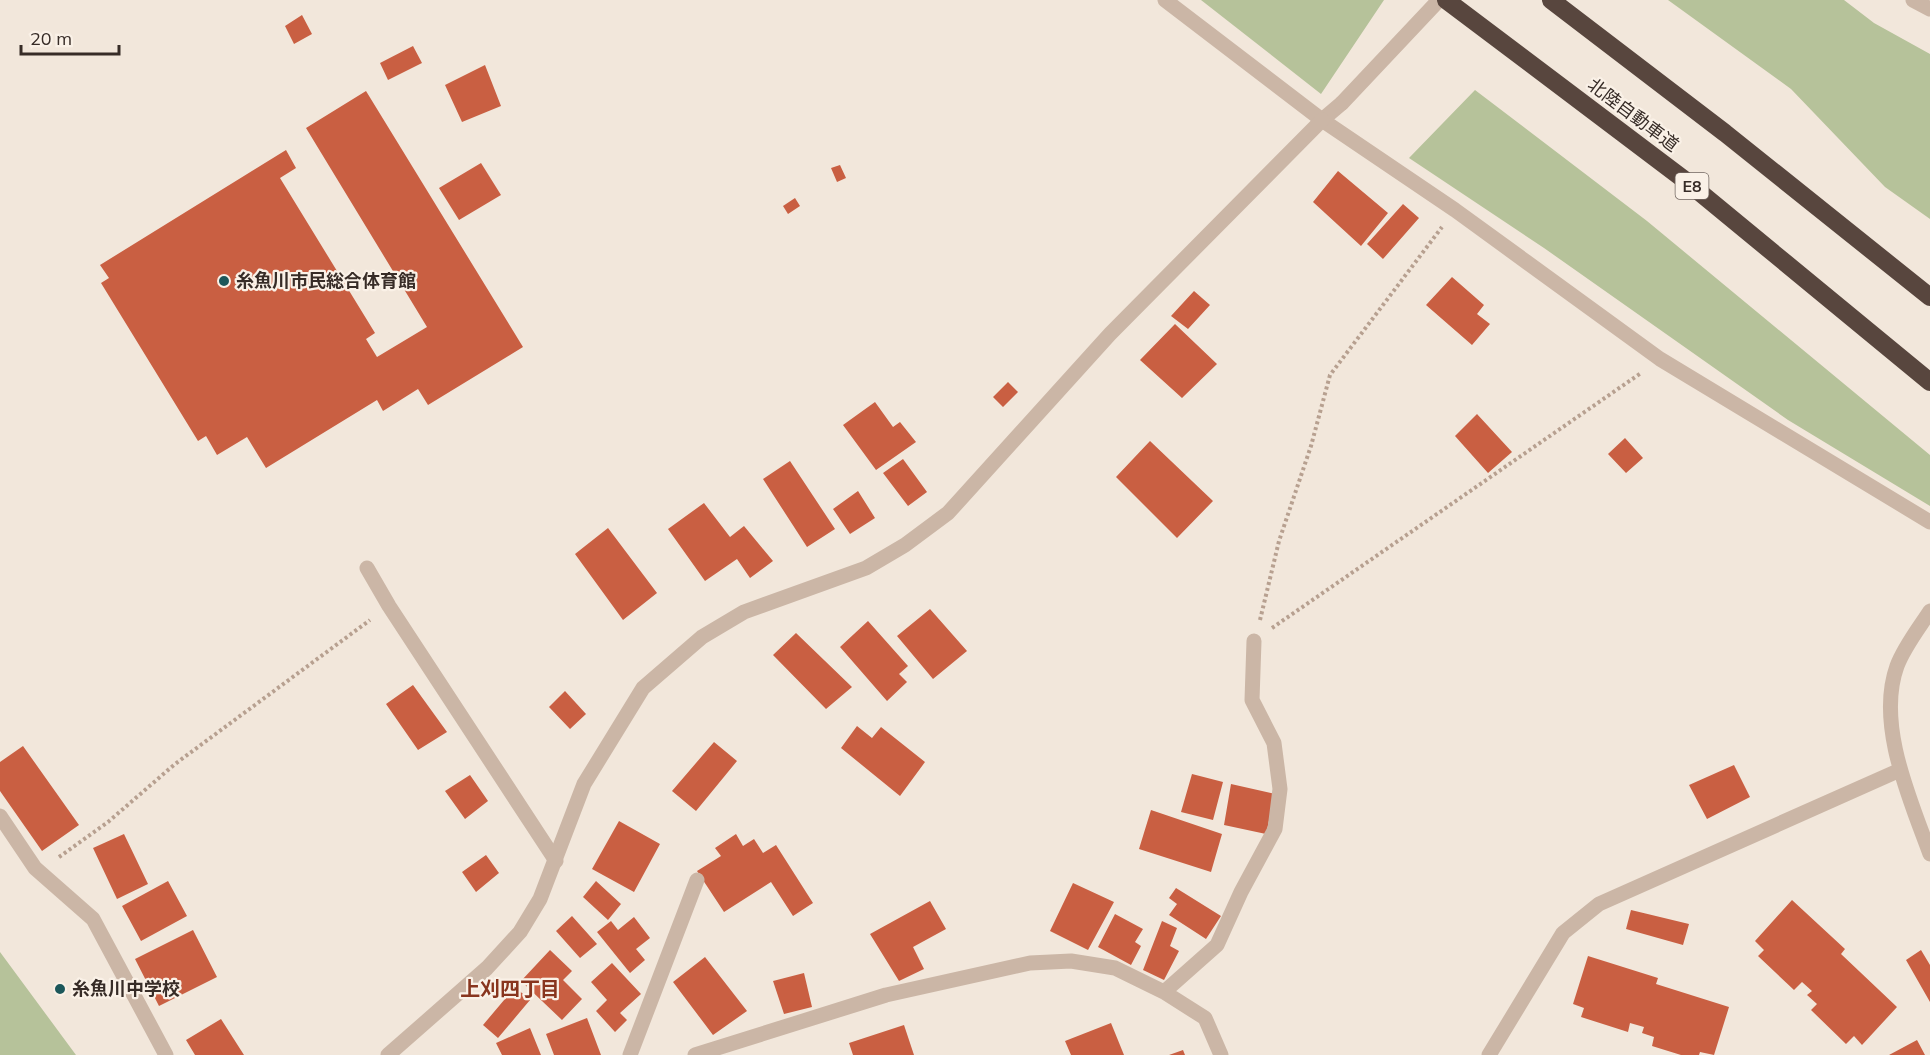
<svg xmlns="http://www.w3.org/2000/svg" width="1930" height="1055" viewBox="0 0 1930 1055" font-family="Mulish,'Noto Sans JP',sans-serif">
<rect width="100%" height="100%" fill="#f2e7db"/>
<path fill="#b6c29a" d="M1201 0H1384L1321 94Z
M1668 0H1844L1874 23 1930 54V219L1885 187 1791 89Z
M1475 90 1647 221 1930 455V506L1788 420 1544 248 1409 158Z
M0 952 76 1055H0Z"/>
<path fill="#c95f42" d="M302 15 312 34 294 44 285 26Z
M413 46 422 63 388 80 380 63Z
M485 65 501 106 462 122 445 85Z
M366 91 523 347 428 405 418 389 383 411 377 400 266 468 247 437 217 455 206 436 198 441 101 283 109 278 100 265 286 150 296 168 280 178 375 333 366 339 377 357 427 327 306 128Z
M481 163 501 195 459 220 439 188Z
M840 165 846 178 837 182 831 168Z
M1338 171 1388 213 1361 246 1313 202Z
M795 198 800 206 788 214 783 206Z
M1403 204 1419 218 1383 259 1367 244Z
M1452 277 1484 305 1477 314 1490 324 1472 345 1426 305Z
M1194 291 1210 305 1188 329 1171 316Z
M1175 324 1217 364 1182 398 1140 360Z
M1008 382 1018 392 1003 407 993 397Z
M875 402 893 427 900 422 916 442 876 470 843 425Z
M1477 414 1512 452 1488 473 1455 436Z
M1625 438 1643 458 1626 473 1608 454Z
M1150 441 1213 501 1177 538 1116 477Z
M903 459 927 492 908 506 883 473Z
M790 461 835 529 807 547 763 479Z
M858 491 875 518 850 534 833 509Z
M704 503 730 537 744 526 773 561 750 578 737 559 705 581 668 529Z
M608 528 657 593 623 620 575 554Z
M930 609 967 651 933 679 897 636Z
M868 621 908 666 899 674 907 682 887 701 840 647Z
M796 633 852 687 826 709 773 655Z
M413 685 447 732 418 750 386 704Z
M565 691 586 714 570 729 549 707Z
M857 726 872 738 881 727 925 762 900 796 841 748Z
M714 742 737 761 696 811 672 791Z
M23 746 79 825 42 851 0 791V762Z
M1734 765 1750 797 1707 819 1689 785Z
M1192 774 1223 782 1213 820 1181 812Z
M470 775 488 801 465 819 445 791Z
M1231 784 1275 794 1266 834 1224 825Z
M1151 810 1222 834 1211 872 1139 849Z
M619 821 660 844 634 892 592 869Z
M124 834 148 884 117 899 93 848Z
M736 834 743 846 754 839 763 853 776 845 813 903 793 916 771 882 724 912 697 871 721 856 715 848Z
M486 855 499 873 476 892 462 872Z
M168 881 187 916 141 941 122 906Z
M596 881 621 904 608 920 583 897Z
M1073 883 1114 902 1088 950 1050 931Z
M1176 888 1221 916 1206 939 1169 915 1177 904 1169 898Z
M1792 900 1845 949 1841 954 1897 1007 1862 1045 1854 1036 1846 1044 1811 1010 1817 1004 1807 995 1812 991 1802 982 1794 990 1758 956 1764 950 1755 941Z
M930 901 946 929 913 947 924 969 899 981 870 934Z
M1631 910 1689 924 1683 945 1626 929Z
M1115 914 1143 929 1135 942 1141 946 1131 965 1098 947Z
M572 916 597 944 580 958 556 931Z
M634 917 650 938 636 949 645 960 630 973 597 932 611 921 618 930Z
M1162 921 1177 928 1170 946 1179 951 1164 980 1143 970Z
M193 930 217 977 159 1006 135 959Z
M550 950 572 971 563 980 582 999 562 1020 521 981Z
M1921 950 1930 965V1002L1906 960Z
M1588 956 1658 978 1656 984 1729 1007 1714 1055 1700 1052 1699 1055H1681L1652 1046 1654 1037 1642 1033 1644 1027 1630 1023 1628 1032 1581 1017 1584 1008 1573 1004Z
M705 957 747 1011 713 1035 673 982Z
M612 963 641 994 620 1013 627 1020 615 1032 596 1011 607 1000 591 982Z
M804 973 812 1007 784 1014 773 981Z
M515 987 530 1000 498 1038 483 1025Z
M587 1018 601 1055H554L546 1034Z
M221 1019 244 1055H195L186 1040Z
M1111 1023 1124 1055H1071L1065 1041Z
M904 1025 914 1055H853L849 1043Z
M530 1028 541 1055H502L496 1043Z
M1917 1040 1925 1055H1889Z
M1183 1050 1185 1055H1169Z"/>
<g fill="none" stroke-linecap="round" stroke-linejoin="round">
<path stroke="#b7a090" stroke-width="4" stroke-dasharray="3 3" stroke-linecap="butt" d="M1260 620 1279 541 1311 446 1330 375 1442 227
M1272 628 1641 373
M59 857 108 822 175 764 370 620"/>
<path stroke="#cbb6a6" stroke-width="15" d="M1165 0 1322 120 1455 210 1660 359 1930 522
M1913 0 1930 9
M1322 120 1342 103
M367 568 389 606 556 861
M1930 611C1919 628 1904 647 1897 666 1876 724 1910 799 1930 854
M0 816 35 868 93 919 166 1055
M1164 992 1217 945 1241 892 1275 829 1280 789 1274 743 1252 700 1254 641
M630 1055 697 880
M695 1055 886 995 1030 963 1071 961 1115 968 1164 992 1205 1018 1221 1055
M1489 1055 1563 933 1599 904 1900 770"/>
<path stroke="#cbb6a6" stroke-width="15" d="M1342 103 1439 0
M388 1055 487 968 520 932 540 899 584 784 643 688 702 637 744 612 866 568 905 545 948 513 1110 334 1322 120"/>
<path stroke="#58463e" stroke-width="18" d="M1446 0 1686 181 1930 382
M1551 0 1725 133 1930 297"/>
</g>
<g fill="#1c575a" stroke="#faf1e7" stroke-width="2">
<circle cx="224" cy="281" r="6"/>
<circle cx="60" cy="989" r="6"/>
</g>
<g text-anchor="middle" stroke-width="4.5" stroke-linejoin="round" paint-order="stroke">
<rect fill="#faf1e7" stroke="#726761" stroke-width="1.5" x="1675.5" y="173" width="33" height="26" rx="4.5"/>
<g font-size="16" font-weight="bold" fill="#372c27">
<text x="1692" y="192">E8</text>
</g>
<g font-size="18" fill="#372c27" stroke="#faf1e7">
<text transform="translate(1633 115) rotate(37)" y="6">北陸自動車道</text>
</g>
<g font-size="18" font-weight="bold" fill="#372c27" stroke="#faf1e7" text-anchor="start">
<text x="236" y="287">糸魚川市民総合体育館</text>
<text x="72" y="995">糸魚川中学校</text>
</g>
<g font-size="20" font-weight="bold" fill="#88351e" stroke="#faf1e7">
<text x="510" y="996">上刈四丁目</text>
</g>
</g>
<path d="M21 45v9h98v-9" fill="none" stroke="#372c27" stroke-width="3"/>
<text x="30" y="45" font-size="18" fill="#372c27" stroke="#faf1e7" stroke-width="4.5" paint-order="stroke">20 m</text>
</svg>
